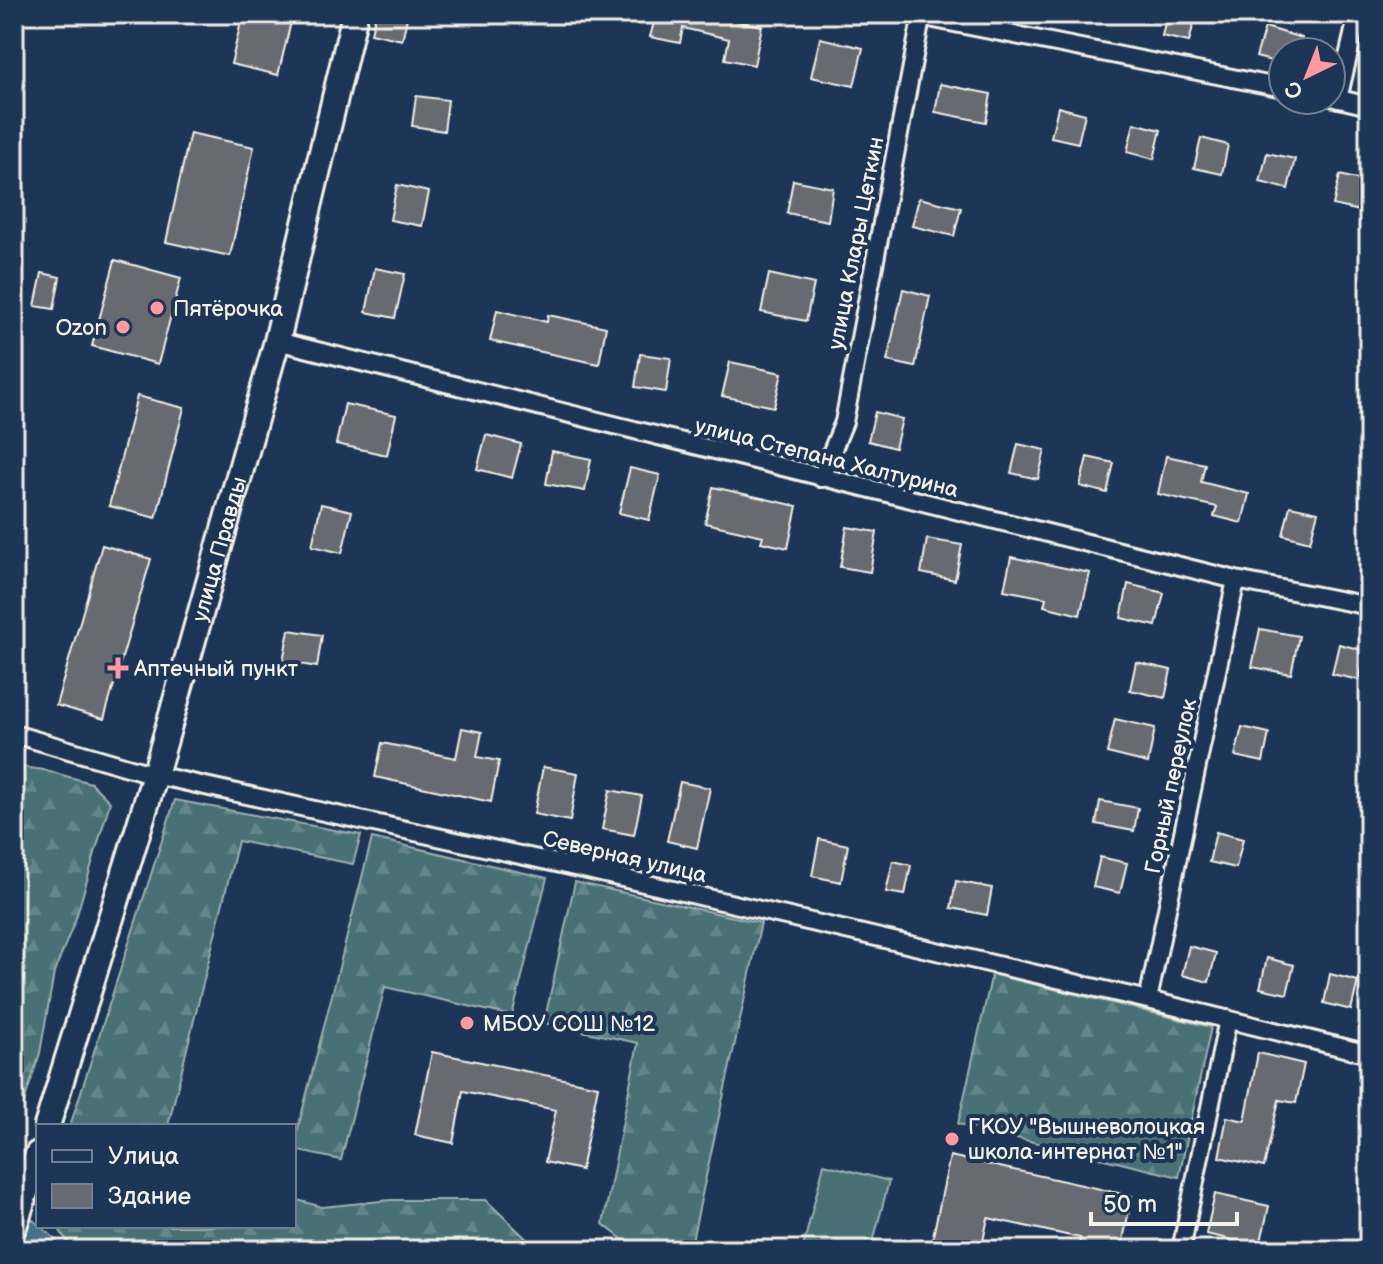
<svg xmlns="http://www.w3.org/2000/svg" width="1383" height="1264" viewBox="0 0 1383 1264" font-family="'Balsamiq Sans',sans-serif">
<defs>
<pattern id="forest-firs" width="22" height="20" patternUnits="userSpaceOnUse" patternTransform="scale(2)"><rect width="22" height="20" fill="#4a7174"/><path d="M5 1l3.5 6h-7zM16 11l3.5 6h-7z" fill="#658688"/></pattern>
</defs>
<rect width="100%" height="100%" fill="#1d3557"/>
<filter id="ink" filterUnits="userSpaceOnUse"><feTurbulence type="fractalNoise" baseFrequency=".0125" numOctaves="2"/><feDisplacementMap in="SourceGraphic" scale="16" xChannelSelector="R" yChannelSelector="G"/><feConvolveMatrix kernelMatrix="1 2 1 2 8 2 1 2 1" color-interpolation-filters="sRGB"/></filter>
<g filter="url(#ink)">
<path fill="url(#forest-firs)" stroke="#9fb1ae" stroke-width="2" d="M14 766 44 770 91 783 110 802 76 918 54 973 40 1053 23 1105H14L20 1037 14 1032Z
M175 800 361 835 353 864 238 841 168 1126H70Z
M372 838 547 878 512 1016 385 987 341 1160 294 1150V1144Z
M575 882 761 923 690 1250H636L603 1224 638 1043 544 1023Z
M992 974 1211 1027 1179 1177 958 1124Z
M294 1199 322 1207 391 1200H486L538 1250H73L57 1226H294Z"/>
<path fill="#4a7174" stroke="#9fb1ae" stroke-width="2" d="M824 1164 889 1181 871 1250H815L803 1247Z"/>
<path fill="#45718a" stroke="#8ba4b0" stroke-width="2" d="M14 1204 52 1236 63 1250H14Z"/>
<path fill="#676b71" stroke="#f4f1e8" stroke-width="2" d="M243 14H293L278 75 231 64Z
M376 14H408L402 40 371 33Z
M650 14H721L720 18 762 26 754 65 725 59 729 39 683 28 680 43 650 37 654 22 649 21Z
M1167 14H1196L1189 42 1162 36Z
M1265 27 1302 38 1298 52H1283V64L1256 57Z
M820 38 863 48 854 86 811 77Z
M940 84 991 94 986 122 935 112Z
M416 96 448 100 444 131 412 126Z
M1058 107 1085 114 1078 143 1051 137Z
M1134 123 1161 130 1154 159 1127 152Z
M190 133 254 147 230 256 166 242Z
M1201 138 1228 145 1222 174 1194 168Z
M1267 153 1295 159 1288 189 1260 182Z
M1340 175 1367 182 1360 211 1333 205Z
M793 180 833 188 828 221 787 213Z
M397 185 429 192 422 226 390 220Z
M919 198 961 208 954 236 912 226Z
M115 260 181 278 158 364 92 346Z
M375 268 405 274 395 318 366 312Z
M42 273 60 277 54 309 35 306Z
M769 274 814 284 806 321 761 312Z
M903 289 930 296 915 367 887 361Z
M497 310 547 322 548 315 606 327 599 364 490 341Z
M640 354 671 358 666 392 635 387Z
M730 362 782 373 774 407 722 396Z
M137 396 184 408 156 518 109 506Z
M345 404 396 415 387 455 336 444Z
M875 412 902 419 895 448 868 441Z
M486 435 521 444 512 478 477 469Z
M1018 444 1045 450 1038 479 1011 473Z
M552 451 591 459 585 491 546 484Z
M1166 456 1205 464 1201 482 1249 494 1242 523 1214 516 1217 507 1158 494Z
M1087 457 1114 463 1107 493 1080 486Z
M630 468 660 475 649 520 619 513Z
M713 487 797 506 788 548 761 542 763 536 705 523Z
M321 504 352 511 342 553 312 546Z
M1290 506 1318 512 1310 542 1283 535Z
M847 527 877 532 870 572 840 567Z
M927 539 962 545 955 580 921 573Z
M102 545 151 559 104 719 56 705Z
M1011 557 1090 573 1080 615 1044 606 1046 598 1004 590Z
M1128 584 1164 593 1156 626 1121 618Z
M1260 629 1299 636 1291 674 1252 667Z
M289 630 322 635 317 667 283 661Z
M1339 644 1366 651 1359 680 1332 674Z
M1136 662 1171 670 1165 698 1130 690Z
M1115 719 1155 728 1148 763 1107 753Z
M1242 727 1269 733 1263 762 1235 756Z
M462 728 482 732 477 757 499 761 491 802 375 777 382 743 456 758Z
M543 767 578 773 570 821 534 814Z
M680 782 710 788 697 848 667 841Z
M610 790 642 796 634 835 602 829Z
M1100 801 1138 808 1134 831 1096 824Z
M1216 832 1243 839 1236 868 1209 862Z
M819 839 848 845 841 882 812 876Z
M1100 857 1127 863 1120 893 1093 887Z
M893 861 911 865 905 895 886 892Z
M956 881 992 888 987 915 951 908Z
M1189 946 1216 953 1209 982 1182 975Z
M1267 958 1294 965 1287 994 1260 988Z
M1330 974 1358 981 1351 1010 1324 1003Z
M432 1052 598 1086 581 1170 545 1162 556 1110 463 1091 453 1143 415 1135Z
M1258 1053 1304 1064 1296 1103 1279 1100 1264 1167 1219 1157 1227 1117 1245 1121Z
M950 1156 1132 1196 1121 1250H1078L1080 1238 988 1218 981 1250H930Z
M1215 1194 1269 1206 1260 1246 1206 1234Z"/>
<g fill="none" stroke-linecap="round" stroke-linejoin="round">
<defs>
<path id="street" d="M909 14 1283 88
M1331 97 1369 106
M1338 99 1358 14
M277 341 1236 580 1369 606
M821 478 844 422 922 14
M14 734 155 775 570 866 1148 1000 1369 1054
M1148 1000 1236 580
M1181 1250 1228 1019"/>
<g id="secondary">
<path id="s1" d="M47 1126 155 775 277 341 355 14"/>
<path d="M14 1226 38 1154"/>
</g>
</defs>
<use href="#street" stroke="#f4f1e8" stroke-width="22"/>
<use href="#secondary" stroke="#f4f1e8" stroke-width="30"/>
<use href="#street" stroke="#1d3557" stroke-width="16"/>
<use href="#secondary" stroke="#1d3557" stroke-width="24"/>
</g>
</g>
<g fill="#ff9aa2" stroke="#1d3557" stroke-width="3">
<circle cx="157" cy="308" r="8"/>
<circle cx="123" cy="327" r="8"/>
<path d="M114 656h8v8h8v8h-8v8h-8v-8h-8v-8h8z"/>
<circle cx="467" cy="1023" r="8"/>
<circle cx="952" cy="1139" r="8"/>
</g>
<g text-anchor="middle" stroke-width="8" stroke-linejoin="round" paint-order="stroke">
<g font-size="22" fill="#f4f1e8" stroke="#1d3557">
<text transform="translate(855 243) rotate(-79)" y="8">улица Клары Цеткин</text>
<text transform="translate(827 457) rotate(14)" y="8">улица Степана Халтурина</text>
<text dy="8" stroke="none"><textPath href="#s1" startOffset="602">улица Правды</textPath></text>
<text transform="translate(1170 786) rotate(-78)" y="8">Горный переулок</text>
<text transform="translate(625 856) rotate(13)" y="8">Северная улица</text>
</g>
<g font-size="22" fill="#f4f1e8" stroke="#1d3557" text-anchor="start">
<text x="173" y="316">Пятёрочка</text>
<text x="107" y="335" text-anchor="end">Ozon</text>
<text x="134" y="676">Аптечный пункт</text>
<text x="483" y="1031">МБОУ СОШ №12</text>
<text x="968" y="1134">ГКОУ "Вышневолоцкая<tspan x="968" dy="25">школа-интернат №1"</tspan></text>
</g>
</g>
<rect width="1383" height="1264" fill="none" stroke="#1d3557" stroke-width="48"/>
<rect x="24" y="24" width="1335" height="1216" fill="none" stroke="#f4f1e8" stroke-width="3" filter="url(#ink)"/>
<rect x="36" y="1124" width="260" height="104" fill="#1d3557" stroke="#738091" stroke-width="2"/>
<rect x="52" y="1150" width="40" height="12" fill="#1d3557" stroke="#738091" stroke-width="2"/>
<text x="108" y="1164" font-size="24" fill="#f4f1e8">Улица</text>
<rect x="52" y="1184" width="40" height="24" fill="#676b71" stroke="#738091" stroke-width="2"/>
<text x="108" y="1204" font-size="24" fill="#f4f1e8">Здание</text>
<g transform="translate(1307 76) rotate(223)"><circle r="38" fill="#1d3557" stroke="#738091" stroke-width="2"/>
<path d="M0-6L14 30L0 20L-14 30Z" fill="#ff9aa2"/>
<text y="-12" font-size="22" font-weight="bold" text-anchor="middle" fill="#f4f1e8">С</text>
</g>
<path d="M1091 1212v12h146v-12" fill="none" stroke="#f4f1e8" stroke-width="4"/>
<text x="1103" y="1212" font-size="24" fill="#f4f1e8" stroke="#1d3557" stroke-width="6" paint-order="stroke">50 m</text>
</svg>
